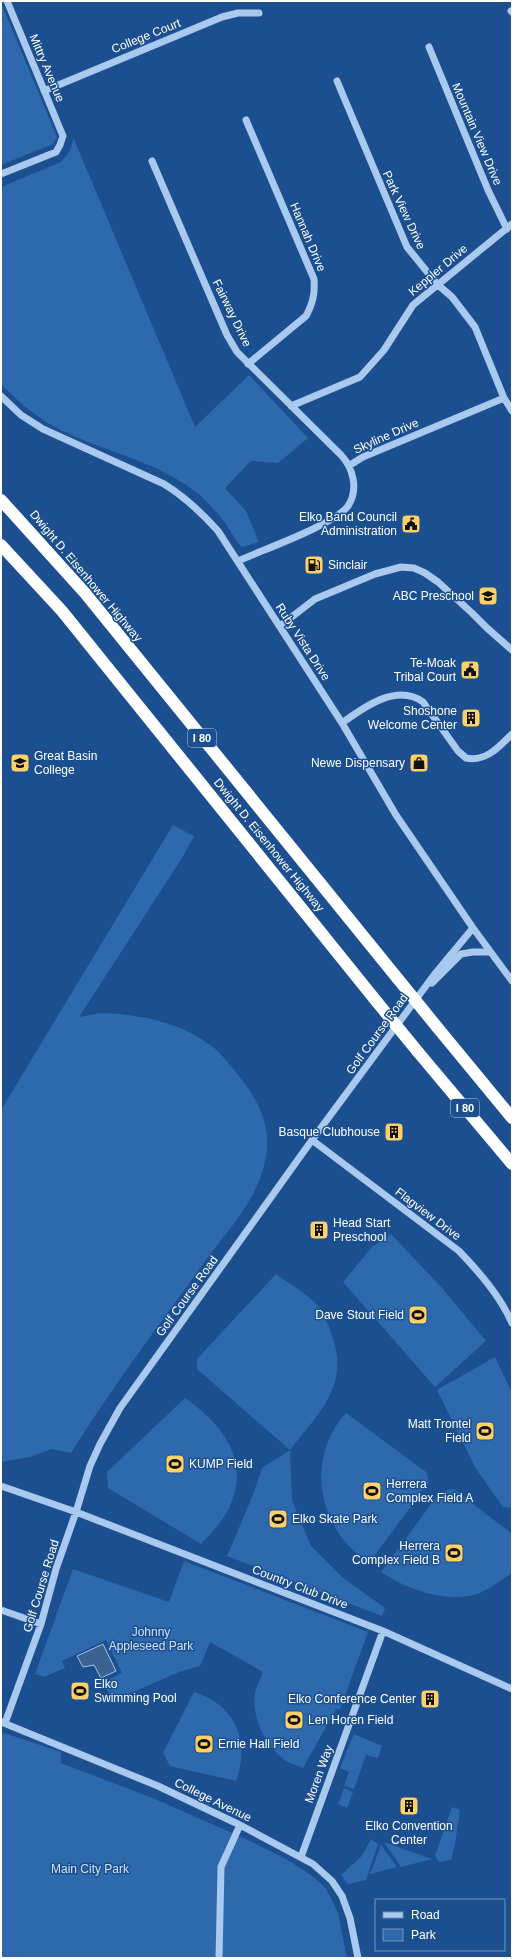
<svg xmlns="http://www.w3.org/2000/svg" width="513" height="1959" viewBox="0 0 513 1959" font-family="Arial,sans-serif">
<rect width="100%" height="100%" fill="#1b4f8f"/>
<path fill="#2e69ad" d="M1 3 57 137 53 144 1 165Z
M73 137 195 427 249 375 308 438 278 463 251 461 225 488 246 511 259 542 242 547C236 542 233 534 228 527 217 511 200 493 183 483 143 457 95 449 53 426 33 415 17 400 1 384V187L61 162C69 154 72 148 73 137Z
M173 825 194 836 184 855 79 1017C87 1016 95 1013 103 1013 139 1014 182 1023 210 1045 218 1050 224 1058 230 1065 250 1088 270 1116 267 1149 262 1193 237 1219 212 1252 197 1272 184 1291 169 1311 135 1357 102 1404 71 1453L52 1449 29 1457 1 1462V1110Z
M391 1234 442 1288 486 1341 435 1387 343 1282 372 1247Z
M276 1274C290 1284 306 1293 317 1305 325 1313 328 1325 332 1335 350 1387 319 1412 290 1450L292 1500 311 1546 342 1577 385 1608 382 1616 227 1556 253 1495 262 1468 290 1450 197 1369V1359Z
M495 1357 512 1393V1508L503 1507 476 1469 437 1390Z
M185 1398C224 1425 252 1463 228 1510 221 1523 211 1534 201 1544L108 1488 107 1472Z
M346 1413 426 1472 429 1482 369 1563C318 1530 304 1459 346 1413Z
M454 1489 512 1534V1573C501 1580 489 1590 477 1594 445 1603 408 1590 381 1572L440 1492Z
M184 1561 368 1632 340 1709H336L303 1768C297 1765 288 1763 283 1759 265 1744 251 1717 255 1692 257 1685 261 1678 263 1672L210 1642 200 1666 179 1672 113 1701 103 1682 122 1673 106 1640 62 1661 65 1668 44 1677 35 1674 73 1569 169 1602Z
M194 1692C235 1705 251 1740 236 1781L170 1766 163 1753Z
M1 1732 61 1752V1763L155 1799 248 1840 284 1858 311 1875 326 1888 338 1913 347 1958H1Z
M354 1734 382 1746 378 1758 366 1755 354 1789 344 1786 349 1772 340 1768Z
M344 1788 353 1792 347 1808 338 1804Z
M452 1807 460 1810 455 1844 451 1860 439 1862 435 1856Z
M371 1839 378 1844 366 1880 348 1884 341 1875 362 1856Z
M384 1842 432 1859 401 1867Z
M381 1845 397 1867 370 1874Z"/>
<path fill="#3c6290" stroke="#9cc4f0" d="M103 1644 116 1671 101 1678 94 1665 83 1667 77 1656Z"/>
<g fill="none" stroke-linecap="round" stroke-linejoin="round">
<path stroke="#a9c9ee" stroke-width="7" d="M511 11 512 12
M429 47 488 190 507 229
M337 81 407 247 437 284 452 297 475 327 504 398 512 411
M44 91 222 17 238 13H259
M246 120 314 279C315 294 313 303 306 316L248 364
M152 161 227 335 237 352 341 455C353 468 359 489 348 506 334 525 262 550 238 561
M1 174 56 152 60 145 63 136 7 1
M1 396 21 415 43 429 164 484C185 497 202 513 218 531L342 723 396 815 473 928 512 981
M291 406 360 377 384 350 413 305 512 224
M350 465 363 457 504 398
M280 626 315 599 375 574 401 567 414 568 425 573 438 582 472 613 487 628 512 650
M342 723C364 707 397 683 423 702L458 751 466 758C486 762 499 747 512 734
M432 983 461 954 473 952H490
M312 1140 459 1251C480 1273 500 1296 512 1323
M1 1486 76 1512 383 1631 512 1689
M1 1610 41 1624
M1 1722 158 1786 240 1825 313 1864 332 1881 342 1896 350 1918 358 1958
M5 1723 41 1624 56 1569 76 1512 90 1466 100 1444 120 1408 312 1140 434 975 473 928
M301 1857 383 1631
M219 1958 221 1867 240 1825"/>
<path stroke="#fff" stroke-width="12" d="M1 500 85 593 398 979
M1 545 62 611 377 1002
M437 1027 512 1118
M418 1052 512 1164"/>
<path stroke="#fff" stroke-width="12" d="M398 979 437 1027
M377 1002 418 1052"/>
</g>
<defs>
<symbol id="civic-square" viewBox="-11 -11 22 22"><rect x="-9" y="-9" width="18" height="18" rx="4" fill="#ffd166" stroke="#1b4f8f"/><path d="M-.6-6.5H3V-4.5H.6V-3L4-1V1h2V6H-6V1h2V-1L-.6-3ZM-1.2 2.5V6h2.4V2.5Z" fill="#111"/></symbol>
<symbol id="fuel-square" viewBox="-11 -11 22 22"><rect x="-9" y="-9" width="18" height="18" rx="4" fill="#ffd166" stroke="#1b4f8f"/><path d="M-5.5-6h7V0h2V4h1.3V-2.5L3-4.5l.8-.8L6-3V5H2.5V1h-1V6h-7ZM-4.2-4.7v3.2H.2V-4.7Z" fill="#111"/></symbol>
<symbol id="school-square" viewBox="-11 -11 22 22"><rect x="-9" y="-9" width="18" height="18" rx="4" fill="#ffd166" stroke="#1b4f8f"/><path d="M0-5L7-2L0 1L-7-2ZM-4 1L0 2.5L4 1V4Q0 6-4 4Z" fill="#111"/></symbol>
<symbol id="building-square" viewBox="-11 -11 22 22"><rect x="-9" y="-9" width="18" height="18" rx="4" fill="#ffd166" stroke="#1b4f8f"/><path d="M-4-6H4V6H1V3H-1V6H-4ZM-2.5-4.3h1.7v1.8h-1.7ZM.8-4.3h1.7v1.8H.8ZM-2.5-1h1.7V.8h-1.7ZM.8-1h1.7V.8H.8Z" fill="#111"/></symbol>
<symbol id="university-square" viewBox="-11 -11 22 22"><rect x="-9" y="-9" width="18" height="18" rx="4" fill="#ffd166" stroke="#1b4f8f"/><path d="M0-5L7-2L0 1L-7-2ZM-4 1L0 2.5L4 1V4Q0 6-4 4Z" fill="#111"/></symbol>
<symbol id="shop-square" viewBox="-11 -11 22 22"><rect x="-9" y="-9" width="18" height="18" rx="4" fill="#ffd166" stroke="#1b4f8f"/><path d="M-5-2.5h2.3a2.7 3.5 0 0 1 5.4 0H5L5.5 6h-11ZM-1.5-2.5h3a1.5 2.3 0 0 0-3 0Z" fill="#111"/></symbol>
<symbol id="stadium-square" viewBox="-11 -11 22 22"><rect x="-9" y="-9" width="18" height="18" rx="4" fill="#ffd166" stroke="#1b4f8f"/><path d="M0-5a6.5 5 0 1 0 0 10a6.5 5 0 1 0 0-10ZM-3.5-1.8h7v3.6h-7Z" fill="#111"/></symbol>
</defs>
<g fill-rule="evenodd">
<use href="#civic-square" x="400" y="513" width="22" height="22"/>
<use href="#fuel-square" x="303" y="554" width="22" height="22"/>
<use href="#school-square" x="477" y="585" width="22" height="22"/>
<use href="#civic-square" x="459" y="659" width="22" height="22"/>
<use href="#building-square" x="460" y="707" width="22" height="22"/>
<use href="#university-square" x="9" y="752" width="22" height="22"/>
<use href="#shop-square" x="408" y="752" width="22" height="22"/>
<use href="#building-square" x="383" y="1121" width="22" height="22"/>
<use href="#building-square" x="308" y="1219" width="22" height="22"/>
<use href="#stadium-square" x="407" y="1304" width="22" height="22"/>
<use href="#stadium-square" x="474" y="1420" width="22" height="22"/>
<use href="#stadium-square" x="164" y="1453" width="22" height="22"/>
<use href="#stadium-square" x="361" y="1480" width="22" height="22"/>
<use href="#stadium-square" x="267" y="1508" width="22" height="22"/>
<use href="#stadium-square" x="443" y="1542" width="22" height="22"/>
<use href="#stadium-square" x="69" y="1680" width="22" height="22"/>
<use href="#building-square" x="419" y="1688" width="22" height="22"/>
<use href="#stadium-square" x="283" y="1709" width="22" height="22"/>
<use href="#stadium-square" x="193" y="1733" width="22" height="22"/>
<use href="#building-square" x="398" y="1795" width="22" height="22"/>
</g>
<g text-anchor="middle" stroke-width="3" stroke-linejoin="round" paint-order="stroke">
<g fill="#1b4f8f" stroke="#bbcadd" stroke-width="1">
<rect x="188" y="729" width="28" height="18" rx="3"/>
<rect x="451" y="1099" width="28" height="18" rx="3"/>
</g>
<g font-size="11" font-weight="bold" fill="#fff">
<text x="202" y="742">I 80</text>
<text x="465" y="1112">I 80</text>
</g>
<g font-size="12" fill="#fff" stroke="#1b4f8f">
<text transform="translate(146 36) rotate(-22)" y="4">College Court</text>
<text transform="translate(47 68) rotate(67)" y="4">Mittry Avenue</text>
<text transform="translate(477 134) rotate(67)" y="4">Mountain View Drive</text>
<text transform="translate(404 210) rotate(65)" y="4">Park View Drive</text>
<text transform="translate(308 237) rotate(67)" y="4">Hannah Drive</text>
<text transform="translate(438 270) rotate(-40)" y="4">Keppler Drive</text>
<text transform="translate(232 313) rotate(64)" y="4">Fairway Drive</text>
<text transform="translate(386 436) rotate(-24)" y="4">Skyline Drive</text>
<text transform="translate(86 576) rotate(50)" y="4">Dwight D. Eisenhower Highway</text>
<text transform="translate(303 642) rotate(57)" y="4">Ruby Vista Drive</text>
<text transform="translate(269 845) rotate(51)" y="4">Dwight D. Eisenhower Highway</text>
<text transform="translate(377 1034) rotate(-54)" y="4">Golf Course Road</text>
<text transform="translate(428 1214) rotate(37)" y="4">Flagview Drive</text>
<text transform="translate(187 1296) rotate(-54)" y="4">Golf Course Road</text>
<text transform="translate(41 1586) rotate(-73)" y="4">Golf Course Road</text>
<text transform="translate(300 1587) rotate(21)" y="4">Country Club Drive</text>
<text transform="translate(319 1774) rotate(-70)" y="4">Moren Way</text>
<text transform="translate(213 1800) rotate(26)" y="4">College Avenue</text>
</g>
<g font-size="12" fill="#fff" stroke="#1b4f8f" text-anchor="end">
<text x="397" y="521">Elko Band Council<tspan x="397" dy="14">Administration</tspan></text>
<text x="328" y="569" text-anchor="start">Sinclair</text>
<text x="474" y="600">ABC Preschool</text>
<text x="456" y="667">Te-Moak<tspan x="456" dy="14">Tribal Court</tspan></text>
<text x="457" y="715">Shoshone<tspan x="457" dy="14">Welcome Center</tspan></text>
<text x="34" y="760" text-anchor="start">Great Basin<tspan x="34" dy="14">College</tspan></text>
<text x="405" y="767">Newe Dispensary</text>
<text x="380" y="1136">Basque Clubhouse</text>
<text x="333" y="1227" text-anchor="start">Head Start<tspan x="333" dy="14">Preschool</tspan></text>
<text x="404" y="1319">Dave Stout Field</text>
<text x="471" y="1428">Matt Trontel<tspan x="471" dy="14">Field</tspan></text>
<text x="189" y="1468" text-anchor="start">KUMP Field</text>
<text x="386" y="1488" text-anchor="start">Herrera<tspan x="386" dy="14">Complex Field A</tspan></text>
<text x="292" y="1523" text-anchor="start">Elko Skate Park</text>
<text x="440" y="1550">Herrera<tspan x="440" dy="14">Complex Field B</tspan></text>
<text x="94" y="1688" text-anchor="start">Elko<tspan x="94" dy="14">Swimming Pool</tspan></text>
<text x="416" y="1703">Elko Conference Center</text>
<text x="308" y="1724" text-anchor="start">Len Horen Field</text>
<text x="218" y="1748" text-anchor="start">Ernie Hall Field</text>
<text x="409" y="1830" text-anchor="middle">Elko Convention<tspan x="409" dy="14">Center</tspan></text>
</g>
<g font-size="12" fill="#cfe3fa" stroke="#1b4f8f">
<text x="151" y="1636">Johnny<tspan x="151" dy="14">Appleseed Park</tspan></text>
<text x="90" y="1873">Main City Park</text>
</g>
</g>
<rect width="513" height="1959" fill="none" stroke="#ffffff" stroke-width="4"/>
<rect x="375" y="1899" width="130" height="52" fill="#1b4f8f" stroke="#7695bc"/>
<rect x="383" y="1912" width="20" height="6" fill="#a9c9ee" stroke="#7695bc"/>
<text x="411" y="1919" font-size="12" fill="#ffffff">Road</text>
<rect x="383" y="1929" width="20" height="12" fill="#2e69ad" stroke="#7695bc"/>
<text x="411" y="1939" font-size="12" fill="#ffffff">Park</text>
</svg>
